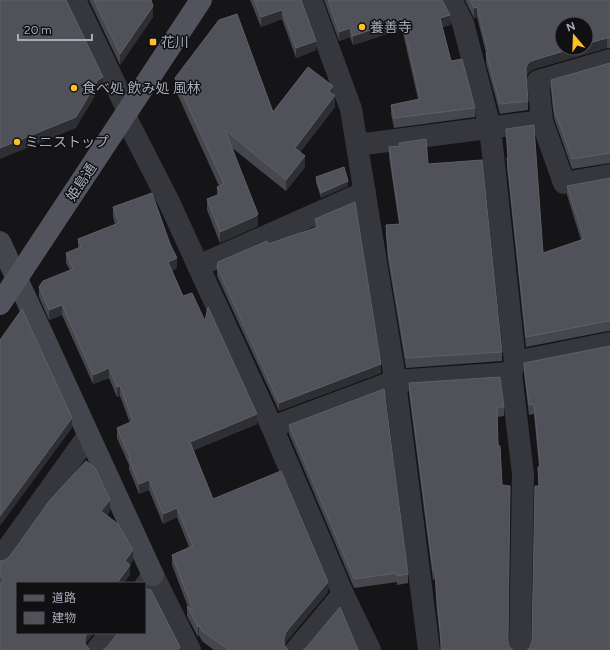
<svg xmlns="http://www.w3.org/2000/svg" width="610" height="650" viewBox="0 0 610 650" font-family="Figtree,'Noto Sans JP',sans-serif">
<rect width="100%" height="100%" fill="#151518"/>
<g fill="none" stroke-linecap="round" stroke-linejoin="round">
<path stroke="#36373d" stroke-width="22" d="M75 0 128 111
M311 0 351 109 393 366 429 650
M451 0 463 23 490 127 515 362 511 373 523 474 520 650
M610 60 538 81 542 121 564 183 610 175
M125 116 169 202 272 427 343 594 370 650
M357 145 542 121
M198 266 365 192
M515 362 610 343
M272 427 395 381 511 373
M0 559 88 436
M145 586 153 575 190 650
M97 650 110 633
M296 650 343 594"/>
<path stroke="#44464d" stroke-width="22" d="M0 242 153 575"/>
<path stroke="#52535c" stroke-width="22" d="M0 304 201 0"/>
</g>
<path fill="#46474d" d="M89 0H151L153 17 120 65Z
M250 0H301L316 50 296 58 282 19 261 27Z
M324 0H442L450 25 442 27 451 61 475 108V117L394 128 391 114V105L418 99 402 29 353 45 350 37 339 41Z
M465 0H610V48H607L534 69 529 72 526 77 528 101V110L500 114 486 63V53L477 17 474 18Z
M610 63V163L572 169 554 118 551 90V80Z
M175 78 273 112 333 94 335 107 300 152 305 167 286 191 231 147 258 225 256 227 220 243 207 210V199L217 195V187L219 186 175 89Z
M506 129 543 253 581 240 567 195V186L610 178V331H608L526 347 507 167V158H508Z
M399 143 428 164 502 352V361L406 368 388 260 386 235V225L399 224 389 157V147L399 146Z
M316 177 348 186 321 198 316 182Z
M113 207 177 268 172 271 183 296 205 321 257 424 193 450 213 499 328 592 286 642 285 645 288 650H214L202 641 199 635 198 637 187 616V606L188 607 172 565V555L189 547 177 517 163 524 149 490 139 494 129 469V465L117 438V428L130 423 120 396 117 397 109 378 93 384 62 315 49 320 39 297V287L70 270 66 263V253L78 248V239L115 224 113 217Z
M315 219 381 373 279 411 217 276V267L268 244 315 228Z
M610 346V650H527L530 647 532 641 535 486H539L538 467 539 466 534 414 529 415 524 374V363Z
M409 383 504 407V416L497 417 508 641 509 647 441 648 437 611 435 579 433 580 409 393Z
M289 425 408 574V583L397 585V582L354 588 289 434Z
M110 511 107 515 133 560 130 565V575L17 583 87 642 0 650V561L5 560Z"/>
<path fill="#2e2f33" d="M153 6V17L120 65V54Z
M477 7V17L474 18V8Z
M282 10V19L261 27V17Z
M450 15V25L440 28V18Z
M402 19V29L353 45V36Z
M350 28V37L339 41V32Z
M607 38V48L534 69 529 72 526 77V67L529 62 534 60 574 48H586V44Z
M316 41V50L296 58V48Z
M103 77V88L98 91 76 128 0 159V148L98 80Z
M333 86V97L335 95V107L295 159V148Z
M305 156V167L286 191V180Z
M348 181V186L321 198V193Z
M258 214V225L256 227 220 243V232Z
M177 258V268L168 272V262Z
M62 305V315L49 320V310Z
M381 364V373L279 411V403Z
M109 368V378L93 384V375Z
M120 386V396L117 397V387Z
M257 414V424L190 452V442Z
M72 418V428L0 526V516Z
M149 480V490L139 494V484Z
M110 500V511L101 521V511Z
M177 508V517L163 524V514Z
M133 550V560L130 565V575L124 583H117L125 561Z
M328 582V592L286 642 284 648V638L286 632Z
M199 625V635L198 637V627Z
M87 633H94L87 642 85 648V638Z"/>
<path fill="#515259" stroke="#5e6068" d="M0 0H66L103 77 98 80 76 117 0 148Z
M94 0H151L153 6 120 54Z
M254 0H301L316 41 296 48 282 10 261 17Z
M328 0H442L450 15 440 18 451 61 462 59 475 108 394 118 391 105 420 99 402 19 353 36 350 28 339 32Z
M470 0H610V38H607L586 44V24H562V48H574L534 60 529 62 526 67V73L528 101 500 104 486 53 488 52 477 7 474 8Z
M237 14 273 112 308 67 333 86 329 92 335 95 295 148 305 156 286 180 225 130 258 214 256 216 220 232 207 199 220 194 217 187 224 184 175 78 219 20Z
M610 63V153L572 159 554 109 551 80Z
M534 125V127L543 253 584 239 567 186 610 178V321H608L526 337 507 158H508L506 129Z
M426 139 428 164 482 160 502 352 406 358 388 250 386 225 400 224 389 147 400 146 399 143Z
M344 167 348 181 321 193 316 177Z
M152 193 170 244 177 258 168 262 183 296 192 293 205 321 208 307 257 414 190 442 213 499 281 471 328 582 286 632 284 638V645L288 650H229L202 631 199 625 198 627 187 606 193 610 172 555 193 546 177 508 163 514 149 480 139 484 129 459 130 458 117 428 133 421 120 386 117 387 109 368 93 375 62 305 49 310 39 287 43 281 73 269 66 253 81 247 78 239 119 223 113 207Z
M355 202 381 364 279 403 217 267 218 262 267 241 268 244 318 227 315 219Z
M22 309 72 418 0 516V340Z
M610 346V650H527L530 647 532 641 535 486H539L538 467 540 466 534 404 529 405 524 365V363Z
M500 377 504 407H497L498 446H500L502 485 510 486 508 640 509 647 513 650H441V639L437 601 435 570H433L409 383Z
M384 389 408 574 397 576V573L354 579 289 425Z
M86 461 95 468 110 500 101 511 118 524 133 550 125 561 130 565 117 583H17V633H87L85 638V644L90 650H0V585L4 579 0 576V561L5 560 10 556 50 500Z
M145 589 151 590 180 647 178 650H103L107 647 118 633H145Z
M340 607 358 650H303L306 648Z"/>
<g fill="#ffbf26" stroke="#101013" stroke-width="1.5">
<circle cx="362" cy="27" r="4"/>
<rect x="149" y="38" width="8" height="8" rx="2"/>
<circle cx="74" cy="88" r="4"/>
<circle cx="17" cy="142" r="4"/>
</g>
<g text-anchor="middle" stroke-width="3" stroke-linejoin="round" paint-order="stroke">
<g font-size="14" fill="#a6abb9" stroke="#101013" text-anchor="start">
<text x="370" y="32">養善寺</text>
<text x="161" y="47">花川</text>
<text x="82" y="93">食べ処 飲み処 風林</text>
<text x="25" y="147">ミニストップ</text>
</g>
<g font-size="14" fill="#a6abb9" stroke="#101013">
<text transform="translate(81 182) rotate(-56)" y="5">姫島通</text>
</g>
</g>
<rect x="16" y="582" width="130" height="52" fill="#101013" stroke="#4c4e55"/>
<rect x="24" y="595" width="20" height="6" fill="#52535c" stroke="#4c4e55"/>
<text x="52" y="602" font-size="12" fill="#a6abb9">道路</text>
<rect x="24" y="612" width="20" height="12" fill="#515259" stroke="#4c4e55"/>
<text x="52" y="622" font-size="12" fill="#a6abb9">建物</text>
<g transform="translate(574 36) rotate(341)"><circle r="19" fill="#101013" stroke="#4c4e55"/>
<path d="M0-3L7 15L0 10L-7 15Z" fill="#ffbf26"/>
<text y="-6" font-size="11" font-weight="bold" text-anchor="middle" fill="#a6abb9">N</text>
</g>
<path d="M18 34v6h74v-6" fill="none" stroke="#a6abb9" stroke-width="2"/>
<text x="24" y="34" font-size="12" fill="#a6abb9" stroke="#101013" stroke-width="3" paint-order="stroke">20 m</text>
</svg>
